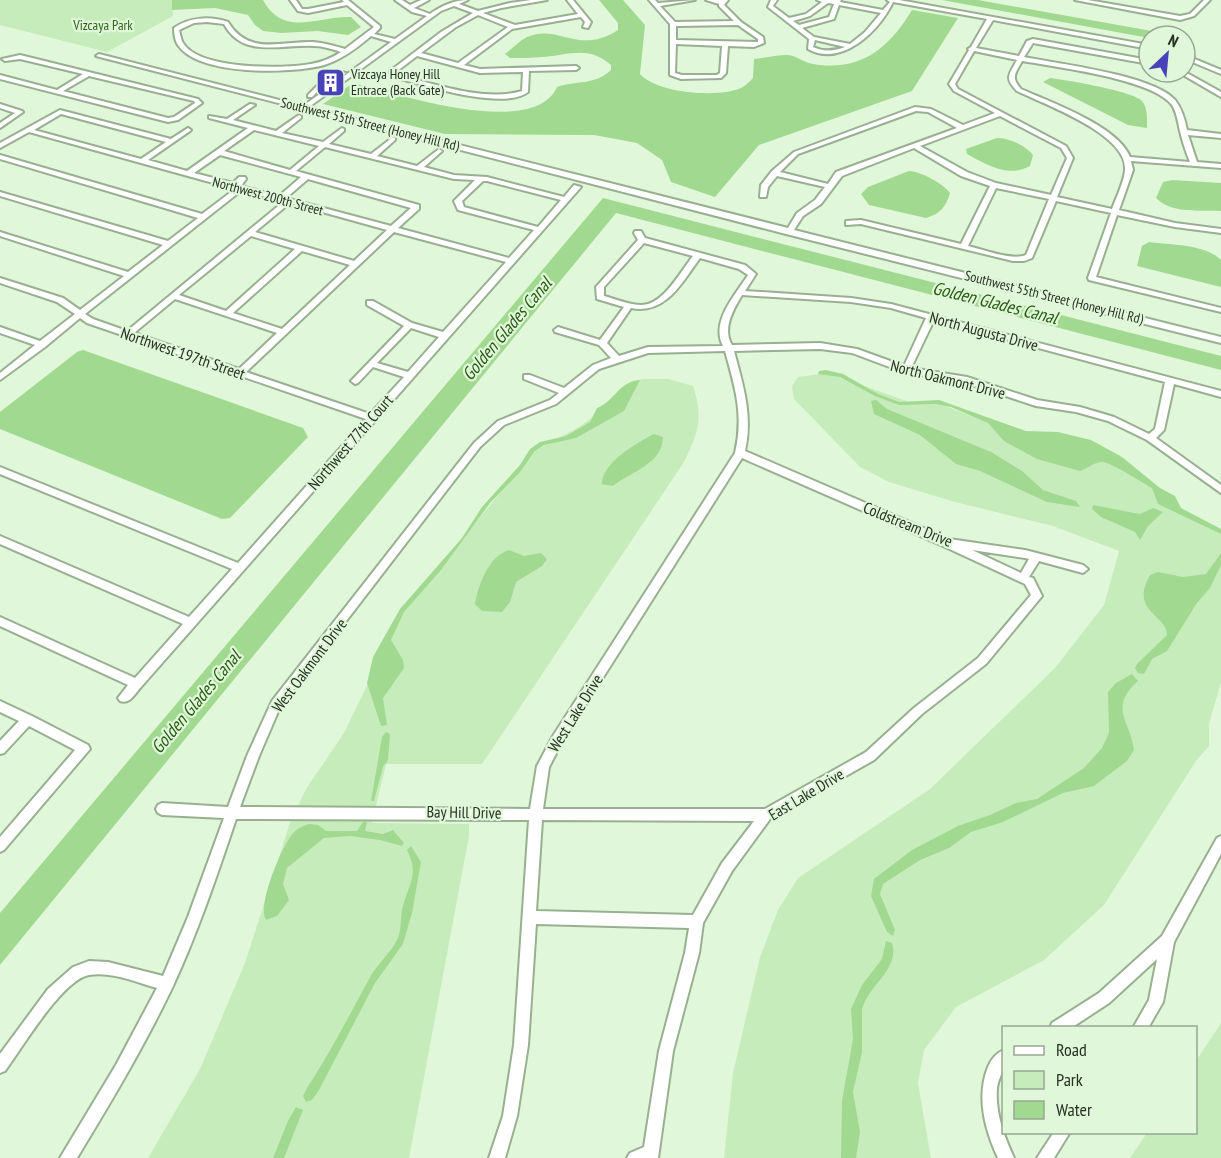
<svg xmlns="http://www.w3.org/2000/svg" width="1221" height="1158" viewBox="0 0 1221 1158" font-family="'PT Sans Narrow',sans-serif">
<rect width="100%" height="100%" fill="#e0f8d9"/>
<path fill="#c7ecbb" d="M0 0H172L173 16 107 52 0 25Z
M828 373 909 402 938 403 1002 428 1067 438 1144 477 1175 506 1221 532V682L1209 724V746L1196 761 1104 905 1044 960 956 1007 924 1050 918 1083 931 1158H724L733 1073 760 957 778 910 798 878 930 789 1055 668 1104 605 1119 551 1053 526 955 502 889 482 860 467 794 399 792 386 798 377Z
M642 379H668L693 386C704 418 698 433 684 462L482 764H386L372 823 469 824V836L409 1158H148L200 1069 245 963 290 823 306 789 344 733 403 611 532 454C547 441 566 436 582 425 603 411 616 388 642 379Z
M1221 1023V1158H1130L1147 1133 1196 1132V1061Z"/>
<path fill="#a2d990" d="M172 0H263C284 38 317 16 351 17L361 27 348 35 318 31 281 33 263 31 255 25 248 15 215 8 172 10Z
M599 0H623L645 25 640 74C656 93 721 99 743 87 746 85 750 81 753 78L754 59C765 58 776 55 787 55 796 55 804 63 813 64 861 72 889 48 912 10L958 18 912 91 759 145 715 197 671 182 662 160 637 143 594 135 445 134 323 104 353 83C395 93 534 140 557 87 576 80 594 86 611 70V65C588 45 569 55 543 57 532 58 521 58 510 58L505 54C512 49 519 41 527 37 559 23 578 56 618 30V23Z
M942 0H978L1180 36 1149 38Z
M1050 78C1066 80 1133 91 1142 101 1148 108 1147 120 1147 128L1128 125 1043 82Z
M997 138C1009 138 1025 145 1033 155L1030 166C1008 178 987 165 967 154L966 149Z
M909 171C920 171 944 184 950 193 946 207 940 214 926 218L869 205 861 194 868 187Z
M1172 180 1221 183V211C1200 210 1172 214 1156 198L1163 182Z
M603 198 1221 356V370L616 213 0 965V913Z
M1149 242C1171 245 1205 244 1221 260V287L1137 266 1142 246Z
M83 350 303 428 308 437 230 518 222 519 0 429V412L77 352Z
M826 370 843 374 878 394 899 402 939 400 1026 431 1058 432 1091 440 1122 457 1160 488 1175 496 1181 508 1221 529V534L1158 504 1152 488C1143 483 1109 461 1102 462 1094 462 1087 469 1080 471L1037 459 1004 441 988 423 951 407 936 404 899 405 875 396 840 377 818 374 819 371Z
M640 380 624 411 576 438 544 445 534 452 520 472 490 503 441 570 404 612 391 640 403 660 404 668 383 698 387 725 381 726 367 683 373 657 400 609 462 538 482 507 520 465 530 449 540 442 566 436 590 422 597 408C614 402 619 381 640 380Z
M876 400 887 409 991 452 1022 471 1043 490 1076 501 1080 507 1047 502 980 471 956 464 920 435 874 414 871 401Z
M654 434 663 437C663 464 630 472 613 486L602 484C602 462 637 443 654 434Z
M1093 505 1140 514 1153 508 1163 512 1148 526 1140 540 1135 532 1101 517 1092 509Z
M509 550 524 556 541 553 547 559 542 566 516 582 510 602 502 612 482 611 475 604C478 585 489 556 509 550Z
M1221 553V565L1210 588 1197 603 1167 651 1152 659 1144 674 1138 673 1135 668 1137 664 1167 635C1167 614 1129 612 1150 575L1158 572 1183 577 1206 574Z
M1132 674 1138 681C1108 708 1130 720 1134 750L1127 761 1094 786 1063 793 1003 822 971 832 949 848 920 860 883 884 880 894 895 930 893 936 887 932 871 896 874 879 912 850 958 826 990 815 1016 803 1037 799 1084 768 1102 748 1109 733 1108 692 1116 683Z
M386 732 390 734 388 760 383 767 374 801H371L382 737Z
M363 822H367L365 831 383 834 393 830 404 843 402 846 380 840 350 836 324 838 287 868 283 884 289 900 277 916 266 920C257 905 280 852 290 837 295 830 301 826 309 824L318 825 326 831H357Z
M411 846 421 862 412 913 403 944 375 983 319 1090 312 1100 306 1102 303 1096 307 1088C330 1053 349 1016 369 979 377 964 391 953 398 938 402 927 400 916 403 906 410 881 419 875 407 850Z
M886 941 892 943C900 970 867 986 862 1010V1052L853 1092 860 1132 856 1158H841L842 1101 853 1039 851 1009 862 985 882 959Z
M296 1107 303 1110 284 1158H273L288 1121Z"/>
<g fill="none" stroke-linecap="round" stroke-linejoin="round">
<defs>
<path id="minor" d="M290 0H296L302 9H308L344 2 342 0H348L380 26V28L374 34 395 39 427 16 412 12 395 0H402L410 5 421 0H429L414 8 430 14C441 6 455 0 468 0L459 4 478 11 510 3 531 0H547L501 8 483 13 515 25 578 14 567 0H573L591 22 588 28 583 27 585 22 581 17 512 29 464 65 480 69 576 66 579 68 576 70 529 71 528 92C503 111 423 85 394 77L390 73V71L441 32 473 13 454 6 441 11 309 107 788 228 797 213 815 200 825 187 777 176 768 187 766 197H760L761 185 772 171 794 152 915 107 931 109 963 125 995 113 954 91 949 84 969 50 968 49 971 47 987 19 893 2C880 30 842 68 808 49L809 39 768 7 771 0H777L773 6 789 18 806 14 822 2 817 0H841L840 2 883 10 890 2 887 0H899L1149 45V49L993 20 976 48 1019 56 1027 41 1033 39 1149 60V64L1033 43 1024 57C1059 64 1153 75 1175 100 1182 109 1185 120 1187 130L1221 134V138L1188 135 1197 162 1221 164V168L1131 161 1133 170 1119 210 1175 223 1221 229V233L1175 227 1117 215 1096 277 1221 308V312L1089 280 1088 278 1111 213 1056 201 1032 258 1024 261H1013L861 224 846 225V221L861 220 961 244 990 186 961 176 914 148 842 176 821 204 803 216 794 230 1221 337V343L786 234 96 56 99 54 303 106 391 42 371 36C357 48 341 60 324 65 292 74 198 76 178 45 175 41 174 32 174 28 190 17 210 16 228 22 249 56 280 41 313 42 324 43 335 46 345 49L374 27 347 5 308 13 298 11ZM828 3 834 4 829 17 799 25 793 21 810 16ZM839 5 881 13 865 32 850 44 814 37 802 28 834 19ZM478 15 508 27 458 63 421 53 456 27ZM207 22 224 24C243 59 281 44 314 46 323 46 332 49 341 52 332 58 322 62 311 64 284 69 199 70 183 43 181 40 180 33 179 30L194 23ZM815 40 845 47C834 51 824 52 813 47ZM974 51 1017 60C1009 75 1004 78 1017 91 1044 104 1127 134 1125 169 1125 180 1116 198 1112 209L1057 197 1073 158 1066 146 958 89 955 84ZM417 56 480 73 523 72 522 91C485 102 435 84 398 75L396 72ZM1022 61C1056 67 1153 79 1172 105 1177 113 1178 123 1180 131 1182 140 1186 152 1190 162L1130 157C1118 126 1050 102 1021 89 1010 77 1016 73 1022 61ZM916 111 928 112 957 128 836 172 828 184 780 172 798 154ZM1000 116 1061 148 1067 158 1051 195 996 183 967 172 920 146ZM996 188 1049 199 1026 255C1012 261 982 249 968 246Z
M649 0H655L658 3 695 0 660 6 675 22 734 21 719 6V4L706 0H728L724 5 741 22 763 37 764 43 754 47 728 46 726 73 721 78 681 79 670 75V24ZM738 25 758 39V42L676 40V26ZM676 44 722 46 720 73 717 75H682L675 73Z
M1075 0H1088L1180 16 1190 14 1204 0H1210L1194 16 1180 20Z
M20 55 198 99 202 103 178 120 168 122 0 79V75L57 90 83 74 20 59 5 61 2 59ZM89 76 194 101 195 103 174 117 168 118 63 91Z
M1185 55 1221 70V74L1185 59Z
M341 72 346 73 324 85 312 97H308V95L320 83Z
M1178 72H1185L1221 92V97Z
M0 104 22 111 23 112 0 128V123L15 113 0 108Z
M250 104 255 105 233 120 276 131 299 115 301 116V118L282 133 323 142 342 128 344 129V131L329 144 371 154 393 137 395 138V140L377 156 417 166 439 149 442 151 441 152 424 167 454 175 487 177 564 197 574 185 581 187 141 687C135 693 130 705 120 701L118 698 128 685 0 626V617L135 678 183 624 0 544V536L189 617 232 569 0 474V467L238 563 366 419 87 323 80 318 45 347 0 380V373L35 345 0 333V327L40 341 75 314 57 302 0 283V278L63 298 80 310 124 276 0 236V232L128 272 163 245 0 196V192L168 241 198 218 0 159V155L202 214 235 189 29 132 0 148V143L60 110 171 139 188 128 191 130 190 131 148 160 187 171 248 128 209 118V116L227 119ZM61 114 166 142 141 159 34 130ZM254 130 319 146 290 170 224 151ZM325 147 454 179 475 180 454 201 458 210 534 230 509 258 398 228 419 209V205L296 171ZM220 155 301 177 279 196 241 186 246 179 245 177H239L233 183 194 173ZM308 179 411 208 391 226 286 198ZM483 181H487L561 200 538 227 464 207 462 201ZM242 190 283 202 127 331 93 319 85 314ZM290 203 387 230 354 261 255 232ZM394 232 506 262 443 332 412 323 373 301H367V305L404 326 351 381 355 384 358 383 373 367 404 377 370 414 246 372ZM251 236 295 249 226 311 179 295ZM302 251 350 265 282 329 233 313ZM175 299 277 333 239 369 134 333ZM411 328 439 337 408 372 377 363Z
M635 231H641L645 238 745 265 756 274 745 291 851 298 891 304 1221 391V397L1174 384 1164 430 1156 438 1221 485V493L1147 440 1108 421 1076 412 1036 406 966 383 903 372 852 353 820 349 734 351C743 385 753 416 745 451L949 539 1025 550 1083 565 1088 569 1083 573 1039 561 1029 577 1033 578 1042 596 986 664 922 714 874 760 770 819 732 871 703 923 699 953 673 1051 658 1158H627L630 1153 644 1147 659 1051 685 953 689 928 536 924 528 1045 517 1116 505 1158H489L503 1116 514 1045 529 820 236 819C217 875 198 932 173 986 145 1045 111 1102 77 1158H60L116 1065 157 988C136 982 111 971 89 975 62 980 22 1048 5 1071L0 1073V1054L48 989 73 967 89 961 108 962 163 976 188 917 224 818 162 815 158 813 156 809 158 805 162 803 228 807 247 756 272 701 474 443 498 421 550 400 559 393 524 379V375H530L564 388 593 365 611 358 599 345 555 332 554 330 558 327 600 340 624 307 597 299 596 287 638 240 634 233ZM644 243 693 256C681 271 663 305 642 305 629 305 616 299 604 296V287ZM700 258 739 269 748 275C736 294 710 322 723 346L648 347 619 356 607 343 631 308C666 315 682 282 700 258ZM742 295 851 302 891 308 926 318 904 366 857 349 820 343 732 345C722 329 733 310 742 295ZM934 320 1165 382 1155 429 1149 434 1114 417 1080 407 1037 400 967 377 911 368ZM725 351C735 387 744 415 735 453L553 736 537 766 530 809 240 807 259 756 280 707 480 447 504 425 556 404 599 369 648 353ZM742 458 943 546 1025 584 1031 595 978 658 914 708 866 752 765 809H543L549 767 561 744ZM972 550 1025 558 1029 559 1021 573ZM542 820 754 821 722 863 693 915 536 911Z
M0 701 32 716 88 745 90 749 4 850 0 852V837L75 750 29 726 4 753 0 754V741L19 721 0 712Z
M1221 836V854L1174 942 1163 1002 1148 1028H1133L1149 1000 1157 959 1109 1003 1071 1028H1050L1052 1023 1099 993 1162 936 1217 838Z
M1004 1050C1004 1056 1005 1064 1003 1069 1001 1076 998 1080 997 1088 995 1113 1004 1136 1014 1158H998C985 1130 976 1097 988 1067 991 1060 996 1053 1004 1050Z
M1054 1132H1070L1054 1158H1037Z"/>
</defs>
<use href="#minor" stroke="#99af92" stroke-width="4"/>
<use href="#minor" fill="#fff" fill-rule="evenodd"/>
</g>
<defs>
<symbol id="building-square" viewBox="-11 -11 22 22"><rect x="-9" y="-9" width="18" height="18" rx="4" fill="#4842b8" stroke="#e0f8d9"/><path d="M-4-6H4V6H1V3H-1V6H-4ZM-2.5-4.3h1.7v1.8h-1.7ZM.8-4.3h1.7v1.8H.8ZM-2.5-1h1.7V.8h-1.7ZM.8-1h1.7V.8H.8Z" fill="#fff"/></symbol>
</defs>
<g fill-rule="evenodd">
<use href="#building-square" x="314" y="66" width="33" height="33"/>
</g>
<g text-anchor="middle" stroke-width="4.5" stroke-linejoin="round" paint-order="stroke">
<g font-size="14" fill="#2f611b" stroke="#e0f8d9">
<text x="103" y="30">Vizcaya Park</text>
</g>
<g font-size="14" fill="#273025" stroke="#e0f8d9" text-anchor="start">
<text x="351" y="79">Vizcaya Honey Hill<tspan x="351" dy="16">Entrace (Back Gate)</tspan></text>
</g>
<g font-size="14" fill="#273025" stroke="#e0f8d9">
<text transform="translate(370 124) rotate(14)" y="5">Southwest 55th Street (Honey Hill Rd)</text>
<text transform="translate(268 196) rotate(15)" y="5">Northwest 200th Street</text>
<text transform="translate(1054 297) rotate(14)" y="5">Southwest 55th Street (Honey Hill Rd)</text>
</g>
<g font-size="16" fill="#273025" stroke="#e0f8d9">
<text transform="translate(984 331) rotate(15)" y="6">North Augusta Drive</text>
<text transform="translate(183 353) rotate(19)" y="6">Northwest 197th Street</text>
<text transform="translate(948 379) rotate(14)" y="6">North Oakmont Drive</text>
<text transform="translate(350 442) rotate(-49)" y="6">Northwest 77th Court</text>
<text transform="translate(908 524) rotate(22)" y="6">Coldstream Drive</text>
<text transform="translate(309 665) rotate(-53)" y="6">West Oakmont Drive</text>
<text transform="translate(575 713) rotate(-58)" y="6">West Lake Drive</text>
<text transform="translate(806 794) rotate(-31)" y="6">East Lake Drive</text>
<text transform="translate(464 812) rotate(1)" y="6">Bay Hill Drive</text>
</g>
<g font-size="18" font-style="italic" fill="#295b14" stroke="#e0f8d9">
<text transform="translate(995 303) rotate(14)" y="6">Golden Glades Canal</text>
<text transform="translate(507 329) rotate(-50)" y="6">Golden Glades Canal</text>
<text transform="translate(196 702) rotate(-50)" y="6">Golden Glades Canal</text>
</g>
</g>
<rect x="1002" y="1026" width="195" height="108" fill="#e0f8d9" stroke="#96a891" stroke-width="1.5"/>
<rect x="1014" y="1046" width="30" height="9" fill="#ffffff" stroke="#96a891" stroke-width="1.5"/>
<text x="1056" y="1056" font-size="18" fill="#273025">Road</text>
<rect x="1014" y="1071" width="30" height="18" fill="#c7ecbb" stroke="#96a891" stroke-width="1.5"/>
<text x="1056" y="1086" font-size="18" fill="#273025">Park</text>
<rect x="1014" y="1101" width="30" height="18" fill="#a2d990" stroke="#96a891" stroke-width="1.5"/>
<text x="1056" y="1116" font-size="18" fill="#273025">Water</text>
<g transform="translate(1167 54) rotate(26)"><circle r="28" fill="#e0f8d9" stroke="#96a891" stroke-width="1.5"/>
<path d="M0-4.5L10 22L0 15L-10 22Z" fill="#4842b8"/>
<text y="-9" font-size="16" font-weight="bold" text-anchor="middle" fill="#273025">N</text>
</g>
</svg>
